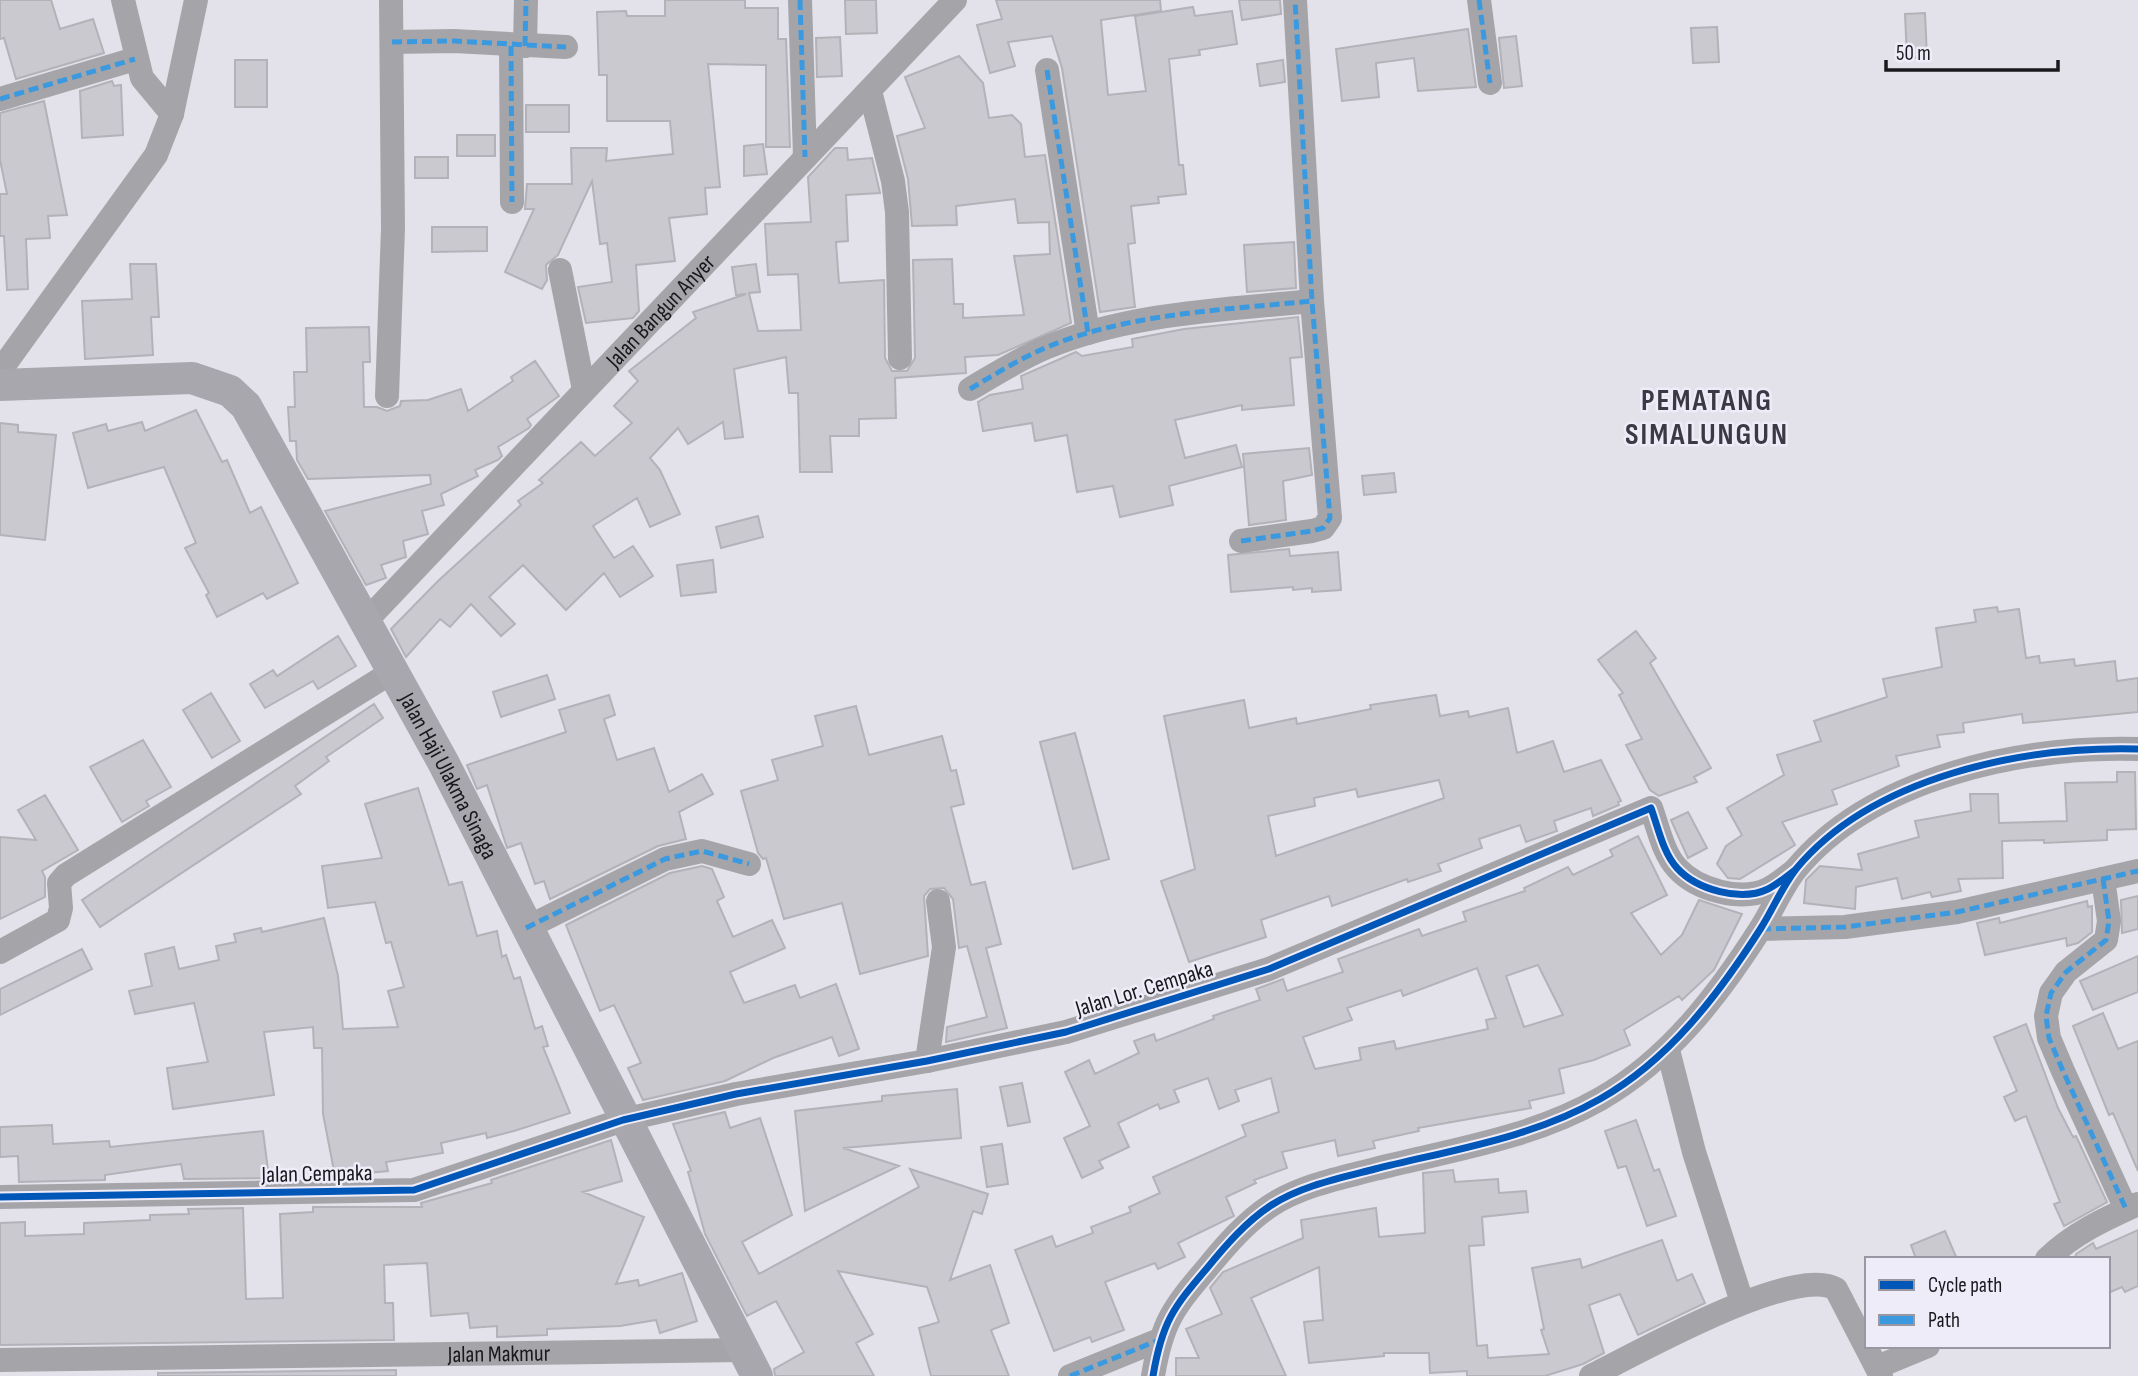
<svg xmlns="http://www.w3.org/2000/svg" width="2138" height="1376" viewBox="0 0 2138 1376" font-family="'Sofia Sans Condensed',sans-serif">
<rect width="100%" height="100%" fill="#e3e2ea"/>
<path fill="#cac9cf" stroke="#b3b2b8" stroke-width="2" fill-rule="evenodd" d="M0 0H51L60 29 93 19 104 53 16 79 4 38 0 39Z
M665 0H745V8H778V39H786L790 147H766V65L708 64 720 187 705 188 707 214 669 218 675 261 636 265 639 311 633 318 586 323 578 287 612 282 607 243 600 244 592 181 558 255 546 265 547 280 542 289 505 272 534 209H525L527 184H572L571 148H607L606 161 673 154 670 121H607V75H599L597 12 626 11 627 16H665Z
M845 0H876L877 33 846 34Z
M996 0H1160L1161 11 1101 20 1108 95 1146 91 1135 16 1193 7 1195 16 1232 11 1237 44 1199 50 1200 55 1169 59 1179 165H1183L1186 194 1158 197 1159 203 1131 206 1135 243 1128 244 1135 307 1100 312 1062 68 1052 36 1008 42 1015 66 990 73 977 25 1002 19Z
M1239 0H1280L1281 14 1242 20Z
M1925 13 1927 57 1907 58 1905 14Z
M1717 27 1719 62 1693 63 1691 28Z
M1468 29 1476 87 1418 91 1414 58 1376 63 1379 97 1342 101 1336 49Z
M1516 36 1522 86 1504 88 1499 38Z
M840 37 842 76 817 77 816 38Z
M959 56 983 83 989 118 1012 115 1021 124 1025 157 1045 155 1071 323 998 355 965 357 966 373 895 378 896 418 859 419V436H830L832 472H800L798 393H789L786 357 734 369 743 437 725 439 723 422 688 444 678 428 650 458 660 470 680 514 650 527 637 498 593 526 614 558 633 546 653 576 620 597 604 573 566 610 523 565 489 597 515 624 501 636 471 604 450 627 440 619 406 657 391 629 438 581 521 505 518 501 543 483 539 480 581 442 595 456 632 423 614 406 638 381 629 371 696 318 693 312 746 294 736 295 732 267 756 264 760 292 749 293 758 331 801 330 798 274 768 275 765 224 811 222 808 177 835 148H847L848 160 872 158 880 193 846 195 848 241 836 242 839 283 884 280 885 358 892 371H907L915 358 913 260 952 259 954 304H963V318L1024 315 1014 256 1050 254 1049 222 1018 223 1015 199 956 206 957 225 912 226 908 179 897 136 925 128 905 77Z
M235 60H267V107H235Z
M1283 60 1285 82 1260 86 1257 64Z
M112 81 114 86 121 85 123 135 82 138 80 91Z
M44 101 67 215 48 216 50 238 26 239 28 289 7 290 4 236H0V194H7L0 160V113Z
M526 105H569V132H526Z
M457 135H495V156H457Z
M763 144 767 174 744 176V146Z
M415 157H448V178H415Z
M432 227H487V251L432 252Z
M1294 242 1296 288 1247 292 1244 245Z
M130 264H156L159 317H151L153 355 85 359 82 301 132 299Z
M1298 317 1302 357 1290 358 1294 405 1242 410V405L1175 420 1185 458 1236 445 1242 467 1169 486 1173 505 1120 517 1113 486 1077 492 1067 435 1035 441 1032 423 983 431 978 402 990 395 1023 389 1021 376 1076 352 1082 356 1133 347 1132 339 1184 329Z
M369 327 370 362H363L364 407H377L387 411 400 406 401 401 428 400 461 389 468 411 513 381 511 377 535 361 559 396 527 419 531 425 529 428 498 447 502 456 498 460 475 470 478 476 441 494 444 505 422 511 428 534 403 541 406 557 381 565 386 578 366 585 325 511 431 484 430 475 308 479 297 460 296 441H290L288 407H295L294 372H307L306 328Z
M196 410 222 462 227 460 250 513 261 507 298 583 267 599 263 593 217 617 206 595 209 593 185 548 196 543 164 467 88 488 73 433 106 424 108 431 142 422 145 431Z
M0 423 18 425V432L56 435 45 540 0 535Z
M1309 448 1312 475 1283 481 1286 520 1249 525 1243 454Z
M1394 473 1396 492 1364 495 1362 476Z
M758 516 763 537 721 548 716 527Z
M1289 549 1290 556 1338 552 1341 590 1312 592V588L1293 590V587L1231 592 1228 555Z
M713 560 716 592 681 596 677 565Z
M1997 607 1998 612 2019 609 2026 658 2039 656 2040 663 2074 659 2075 666 2115 661 2117 681 2138 678V712L2023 723 2022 714 1963 723 1964 732 1937 735 1940 747 1896 756 1899 766 1832 790 1837 804 1782 822 1795 845 1740 879 1728 878 1717 864 1726 846 1742 835 1727 808 1784 775 1777 755 1821 741 1814 721 1887 697 1883 679 1942 667 1936 628 1976 622 1974 610Z
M1636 631 1656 658 1650 663 1711 768 1694 777 1697 782 1659 796 1650 790 1626 745 1642 739 1619 695 1623 693 1598 660Z
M338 636 356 666 318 689 313 681 265 708 250 684 273 670 277 676Z
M547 675 555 699 501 717 493 692Z
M211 693 240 741 212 758 183 710Z
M609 695 615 715 604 719 617 760 654 748 669 792 702 774 713 794 679 812 686 839 658 846 550 899 544 881 535 884 521 843 507 848 487 785 477 789 467 765 566 732 559 710Z
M1436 695 1440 716 1468 711 1469 717 1508 708 1517 753 1553 741 1564 772 1601 760 1621 801 1618 802 1619 805 1593 816 1591 808 1554 821 1557 831 1526 842 1520 825 1479 839 1482 848 1438 864 1441 871 1408 882 1407 879 1332 906 1329 896 1261 920 1266 937 1189 962 1161 881 1195 869 1164 716 1244 700 1249 728 1296 718 1297 724 1371 709 1370 705ZM1439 780 1444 798 1276 856 1268 816 1315 806 1314 798 1356 789 1358 797Z
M374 704 383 718 326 757 329 761 295 786 301 794 100 927 82 900Z
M856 706 869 755 942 736 951 771 956 770 964 804 951 807 971 885 985 882 1001 944 986 948 1007 1028 946 1042 947 1027 987 1017 967 946 959 948 953 899 944 888 930 889 924 896 928 956 860 974 842 903 784 919 766 858 763 859 758 853 741 791 778 780 772 760 823 746 815 716Z
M1075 733 1109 859 1073 869 1040 742Z
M143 740 171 787 146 801 149 806 122 822 90 767Z
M2117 772H2135L2136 829 2107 830V840L2044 843V840L2002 841 2003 878 1958 879 1961 891 1932 897 1930 892 1902 899 1897 878 1856 887 1855 909 1804 903 1806 880 1820 866 1862 870 1858 854 1919 837 1915 821 1971 811 1970 794H1998L1999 823 2067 821 2065 783 2117 782Z
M418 788 449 885 462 882 477 936 497 931 502 957 506 955 514 979 520 977 535 1029 542 1026 548 1046 543 1047 570 1113 514 1131 487 1138 486 1133 441 1143 443 1153 386 1162 388 1171 335 1176 323 1114 322 1048H314L313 1027 264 1032 274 1095 173 1109 167 1068 208 1062 194 1003 135 1014 129 991 152 986 145 954 174 947 179 969 219 960 216 946 236 942 234 934 261 928 262 932 324 918 338 976 343 1029 398 1027 388 991 404 987 391 942 386 943 375 902 328 908 322 866 382 858 365 804Z
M45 795 78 850 42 871 45 877V897L0 919V837L36 840 18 810Z
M1688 812 1707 848 1688 858 1671 820Z
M1638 836 1667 895 1631 913 1661 955 1682 935 1699 900 1742 914 1714 970 1682 1000 1679 996 1624 1030 1630 1045 1594 1060 1559 1069 1564 1093 1529 1101 1531 1108 1418 1128 1419 1131 1373 1141 1375 1148 1338 1156 1335 1140 1282 1152 1287 1168 1254 1180 1256 1183 1226 1197 1234 1216 1178 1243 1185 1257 1158 1269 1155 1263 1105 1282 1124 1330 1092 1342 1090 1337 1054 1351 1015 1250 1052 1236 1056 1247 1093 1233 1091 1227 1131 1212 1129 1207 1160 1193 1153 1177 1246 1136 1242 1125 1279 1112 1271 1078 1235 1090 1239 1101 1219 1109 1208 1078 1174 1090 1179 1102 1160 1109 1158 1104 1118 1123 1129 1147 1099 1161 1103 1168 1082 1178 1064 1138 1090 1126 1065 1072 1089 1060 1095 1074 1139 1053 1134 1041 1154 1034 1156 1041 1214 1019 1213 1016 1260 1000 1256 989 1283 979 1287 991 1343 972 1338 959 1419 929 1422 936 1466 921 1463 912 1525 891 1524 888 1568 867 1573 875 1613 856 1610 850ZM1538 965 1563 1015 1524 1027 1506 976ZM1477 968 1496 1018 1486 1020 1488 1029 1396 1049 1394 1041 1359 1048 1361 1060 1315 1069 1303 1037 1352 1020 1347 1008 1401 990 1403 996Z
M702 866 712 869 724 897 717 901 733 937 772 920 785 948 730 972 744 1003 795 985 800 998 836 984 859 1049 839 1056 832 1037 773 1058 725 1081 643 1100 628 1068 641 1063 614 1005 600 1011 566 925 670 873Z
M2138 896V929L2122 933 2121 900Z
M2087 901 2088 907 2092 906V932L2078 943 2067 946 2066 938 1985 955 1977 923 1999 918 2000 923Z
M82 949 92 969 0 1015V989Z
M2138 956V992L2093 1010 2080 981Z
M2103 1013 2118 1049 2138 1041V1171L2113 1113 2109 1115 2073 1026Z
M2026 1024 2058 1108 2073 1137 2076 1136 2107 1202 2064 1226 2054 1204 2060 1202 2026 1116 2015 1121 2004 1097 2017 1091 1994 1037Z
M1022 1083 1030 1122 1008 1126 1000 1087Z
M957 1089 961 1138 843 1148 899 1166 805 1211 795 1111 882 1101V1096Z
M725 1112 730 1128 760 1118 792 1215 742 1242 759 1274 919 1187 910 1169 988 1194 982 1214 973 1211 950 1280 990 1265 1009 1323 991 1330 1009 1376H931L919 1328 939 1322 927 1287 838 1271 873 1334 856 1343 874 1376H775L774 1369 804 1352 776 1301 747 1316 705 1234 688 1172 691 1171 673 1124Z
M1636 1120 1654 1171 1659 1169 1676 1216 1647 1226 1626 1166 1618 1168 1605 1131Z
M52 1125 53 1144 109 1141 110 1147 263 1131 269 1178 184 1179 181 1164 105 1175V1180L19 1182 18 1156 0 1157V1127Z
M611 1140 622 1181 583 1192 644 1217 616 1284 638 1280 639 1286 682 1273 697 1321 660 1333 656 1320 620 1326 547 1329V1335L497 1337V1326L470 1328 468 1313 431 1316 427 1263 384 1265 385 1303H393L394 1340 0 1345V1223L25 1222V1236L84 1234V1223L150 1220V1215L189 1214 188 1209 243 1208 246 1299 283 1298 280 1214 313 1212V1207H422L421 1203 492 1183 491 1180Z
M1002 1144 1008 1184 987 1187 981 1147Z
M1453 1170 1455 1182 1498 1179 1499 1193 1526 1191 1528 1212 1482 1217 1484 1245 1469 1246 1477 1346 1487 1345 1488 1358 1549 1354 1541 1330 1544 1329 1532 1268 1580 1259 1582 1268 1662 1240 1677 1281 1692 1274 1705 1303 1638 1335 1620 1294 1589 1305 1604 1353 1583 1364 1545 1376H1467V1371L1430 1373 1429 1353H1384V1356L1309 1363 1304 1322 1323 1320 1319 1267 1251 1298 1286 1376H1176V1358H1199L1186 1329 1222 1314 1210 1288 1223 1272 1303 1238 1301 1220 1376 1208 1379 1237 1425 1233 1423 1173Z
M2138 1230V1286L2125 1292 2122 1287 2108 1293V1259H2075L2076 1254 2093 1243 2096 1249Z
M1945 1231 1957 1259H1916L1911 1245Z
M396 1370V1376H158V1373Z"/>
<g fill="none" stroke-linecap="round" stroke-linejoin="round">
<g stroke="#a5a5a9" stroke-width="24">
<path d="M123 0 142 78 172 114"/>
<path d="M800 0 805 157"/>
<path d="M1479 0 1490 83"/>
<path d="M392 42 454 41 566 47"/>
<path d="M511 46 512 202"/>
<path d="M525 46 526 0"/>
<path d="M1047 70 1088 333"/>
<path d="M870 91 893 181 897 212 900 358"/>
<path d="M0 99 135 59"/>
<path d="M560 270 584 390"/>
<path d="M0 371 156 155 172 114 196 0"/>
<path d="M970 389C994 375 1019 359 1045 348 1128 313 1223 310 1312 301"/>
<path d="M387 396 393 228 391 0"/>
<path d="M1241 541 1312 531 1323 528 1330 518 1312 301 1295 0"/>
<path id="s1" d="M365 622 955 0"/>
<path d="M2103 879 2109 921 2106 940 2066 972 2051 993 2046 1016 2049 1038 2063 1071 2126 1209"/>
<path d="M526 928 665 859 702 851 749 864"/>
<path d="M1761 929 1845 927 1957 912 2138 871"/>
<path d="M0 952 58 920 61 908 59 883 66 875 392 672"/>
<path d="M1668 1050 1694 1152 1742 1302"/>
<path d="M927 1061 944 947 938 901"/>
<path d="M0 1197 414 1190 623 1120 736 1094 927 1061 1066 1032 1269 969 1651 808C1658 827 1663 853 1677 868 1697 890 1741 902 1768 889 1778 884 1787 876 1795 870"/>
<path d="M2047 1259C2074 1233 2105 1219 2138 1204"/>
<path id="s2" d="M0 1360 744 1350"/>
<path d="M1877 1367 1928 1346"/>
<path d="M1070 1376 1159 1340"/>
<path d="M1153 1376C1162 1322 1173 1308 1208 1267 1226 1245 1246 1222 1270 1206 1300 1186 1340 1178 1375 1169 1451 1150 1532 1138 1600 1099 1669 1060 1719 994 1761 928 1773 909 1782 887 1796 869 1873 776 2024 746 2138 749"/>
<path d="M1591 1376C1636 1354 1794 1264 1836 1289L1881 1376"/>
</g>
<path stroke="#a8a7ad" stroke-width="32" id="s3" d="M0 385 192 378 230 391 246 406 443 762 757 1376"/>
<path stroke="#3b9adf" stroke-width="5" stroke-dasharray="10 5" stroke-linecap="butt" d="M800 0 805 157
M1479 0 1490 83
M392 42 454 41 566 47
M511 46 512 202
M525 46 526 0
M1047 70 1088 333
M0 99 135 59
M970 389C994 375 1019 359 1045 348 1128 313 1223 310 1312 301
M1241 541 1312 531 1323 528 1330 518 1312 301 1295 0
M2103 879 2109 921 2106 940 2066 972 2051 993 2046 1016 2049 1038 2063 1071 2126 1209
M526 928 665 859 702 851 749 864
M1761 929 1845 927 1957 912 2138 871
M1070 1376 1159 1340"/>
<defs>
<path id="cycleway" d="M0 1197 414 1190 623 1120 736 1094 927 1061 1066 1032 1269 969 1651 808C1658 827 1663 853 1677 868 1697 890 1741 902 1768 889 1778 884 1787 876 1795 870
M1153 1376C1162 1322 1173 1308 1208 1267 1226 1245 1246 1222 1270 1206 1300 1186 1340 1178 1375 1169 1451 1150 1532 1138 1600 1099 1669 1060 1719 994 1761 928 1773 909 1782 887 1796 869 1873 776 2024 746 2138 749"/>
</defs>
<use href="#cycleway" stroke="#efecfa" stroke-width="11"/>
<use href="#cycleway" stroke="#0057b8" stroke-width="7"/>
</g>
<g text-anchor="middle" stroke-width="5" stroke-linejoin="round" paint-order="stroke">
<g font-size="23" fill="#19181d" stroke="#efecfa">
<text dy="8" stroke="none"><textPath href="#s1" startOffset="429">Jalan Bangun Anyer</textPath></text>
<text dy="8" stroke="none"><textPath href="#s3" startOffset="676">Jalan Haji Ulakma Sinaga</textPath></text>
<text transform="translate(1144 988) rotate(-17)" y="8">Jalan Lor. Cempaka</text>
<text transform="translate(317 1173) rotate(-1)" y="8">Jalan Cempaka</text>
<text dy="8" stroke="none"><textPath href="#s2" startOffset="499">Jalan Makmur</textPath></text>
</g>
<g font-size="30" font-weight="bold" letter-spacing="2" fill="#3b3944" stroke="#efecfa">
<text x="1707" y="410">PEMATANG<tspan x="1707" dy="34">SIMALUNGUN</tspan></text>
</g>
</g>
<rect x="1865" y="1257" width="245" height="91" fill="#efecfa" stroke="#9997a2" stroke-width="2"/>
<rect x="1879" y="1280" width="35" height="10" fill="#0057b8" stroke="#9997a2" stroke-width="2"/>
<text x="1928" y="1292" font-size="21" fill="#19181d">Cycle path</text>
<rect x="1879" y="1315" width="35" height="10" fill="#3b9adf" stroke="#9997a2" stroke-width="2"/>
<text x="1928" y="1327" font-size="21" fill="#19181d">Path</text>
<path d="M1886 60v10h172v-10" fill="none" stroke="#19181d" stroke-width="3.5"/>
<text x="1896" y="60" font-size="21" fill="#19181d" stroke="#efecfa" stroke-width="5" paint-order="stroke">50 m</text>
</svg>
